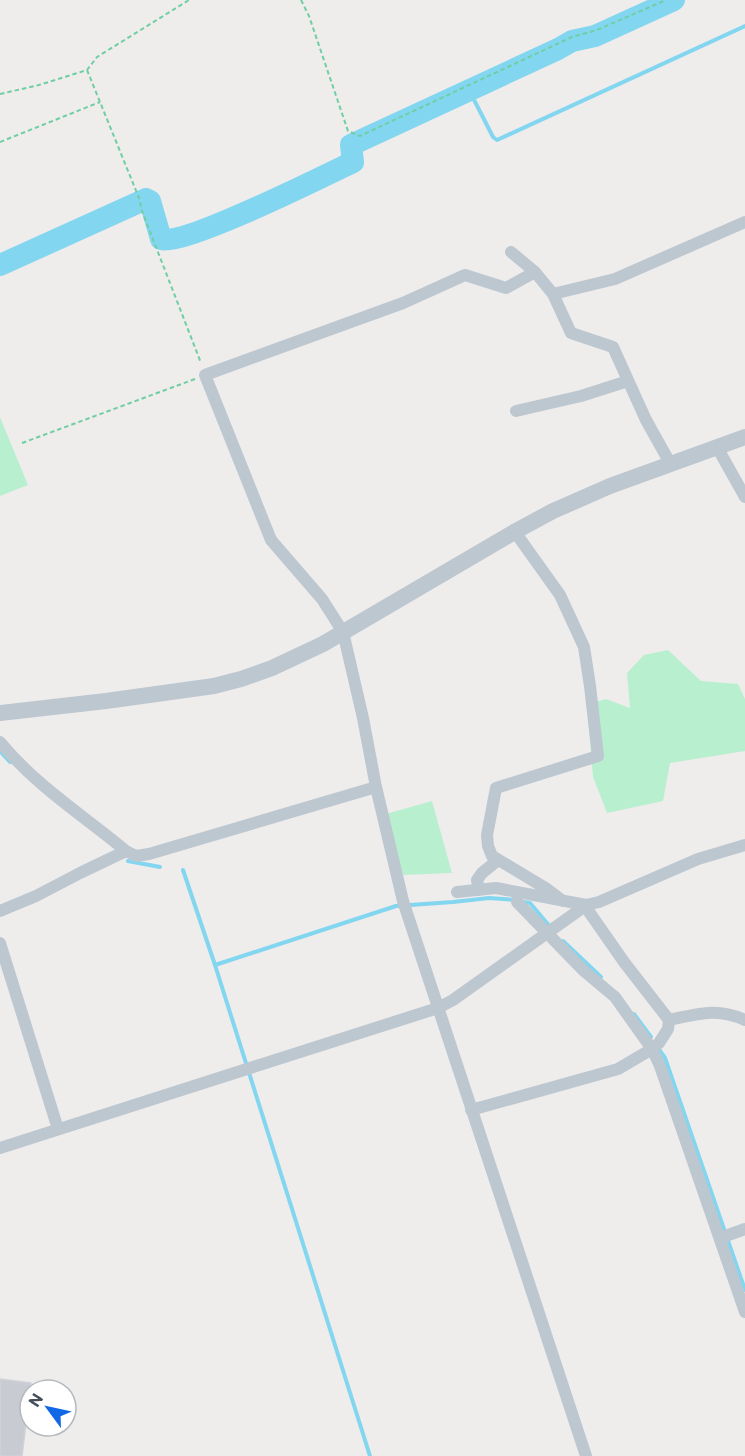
<svg xmlns="http://www.w3.org/2000/svg" width="745" height="1456" viewBox="0 0 745 1456" font-family="Commissioner,sans-serif">
<rect width="100%" height="100%" fill="#efecec"/>
<path fill="#b8f0cf" d="M0 417 28 485 0 496Z
M668 650 701 681 738 684 745 699V751L670 763 663 801 607 813 593 777 587 704 606 699 630 708 627 673 644 655Z
M432 801 452 873 403 875 386 814Z"/>
<g fill="none" stroke-linecap="round" stroke-linejoin="round">
<path stroke="#83d6ef" stroke-width="4" d="M469 90 493 137 497 140 745 26
M0 751 10 762
M128 861 160 867
M183 870 215 965 396 906 453 902 489 898 515 900
M523 902 530 903 552 929
M563 941 601 977
M215 965 370 1456
M634 1014 651 1037
M658 1048 665 1058 745 1290"/>
<path stroke="#83d6ef" stroke-width="22" d="M0 265 146 199 150 201 161 239C184 246 324 176 353 162L351 145 558 49 572 41 595 36 674 0"/>
</g>
<path fill="#c9cbd2" stroke="#d0d2d9" stroke-width="1.5" d="M0 1379 31 1383 22 1456H0Z"/>
<g fill="none" stroke-linecap="round" stroke-linejoin="round">
<path stroke="#6fcfa2" stroke-width="2" stroke-dasharray="4.5 3" stroke-linecap="butt" d="M301 0 309 16 348 131 360 136 572 37 597 30 666 0
M87 70 139 198 142 211 201 363
M0 94 39 85 87 70 97 57 189 0
M0 142 100 102
M22 443 195 379"/>
<path stroke="#bcc7d0" stroke-width="12" d="M511 252 535 272
M553 294 571 333 613 347 646 420 670 463
M516 411 581 396 628 381
M717 447 745 497
M515 532 560 595 584 647 590 686 598 756 496 788 487 835 488 846 492 856 547 889 563 901
M0 742C35 785 84 816 126 851L136 856 149 854 376 787
M479 890 477 880 482 873 498 860
M457 892 496 888 586 905 599 902 698 859 745 845
M518 892 517 902 584 971 615 997 652 1049 660 1066 745 1312
M0 911 36 896 80 873 126 851
M0 943 58 1129
M669 1020C697 1014 717 1007 745 1020
M0 1148 438 1008 453 1000 585 906 624 962 669 1020 668 1029 659 1043 652 1049 618 1069 471 1110
M720 1238 745 1229
M586 1456 403 901 376 787 363 718 343 632 322 599 271 540 205 375 403 303 465 275 506 288 535 272 553 294 615 279 745 222"/>
<path stroke="#bcc7d0" stroke-width="16" d="M0 713 106 701 214 686 241 679 272 668 323 644 516 531 553 511 610 486 745 437"/>
</g>
<g transform="translate(48 1408) rotate(303)"><circle r="28" fill="#ffffff" stroke="#b4b9bd" stroke-width="1.5"/>
<path d="M0-4.5L10 22L0 15L-10 22Z" fill="#1168e5"/>
<text y="-9" font-size="16" font-weight="bold" text-anchor="middle" fill="#444f5b">N</text>
</g>
</svg>
